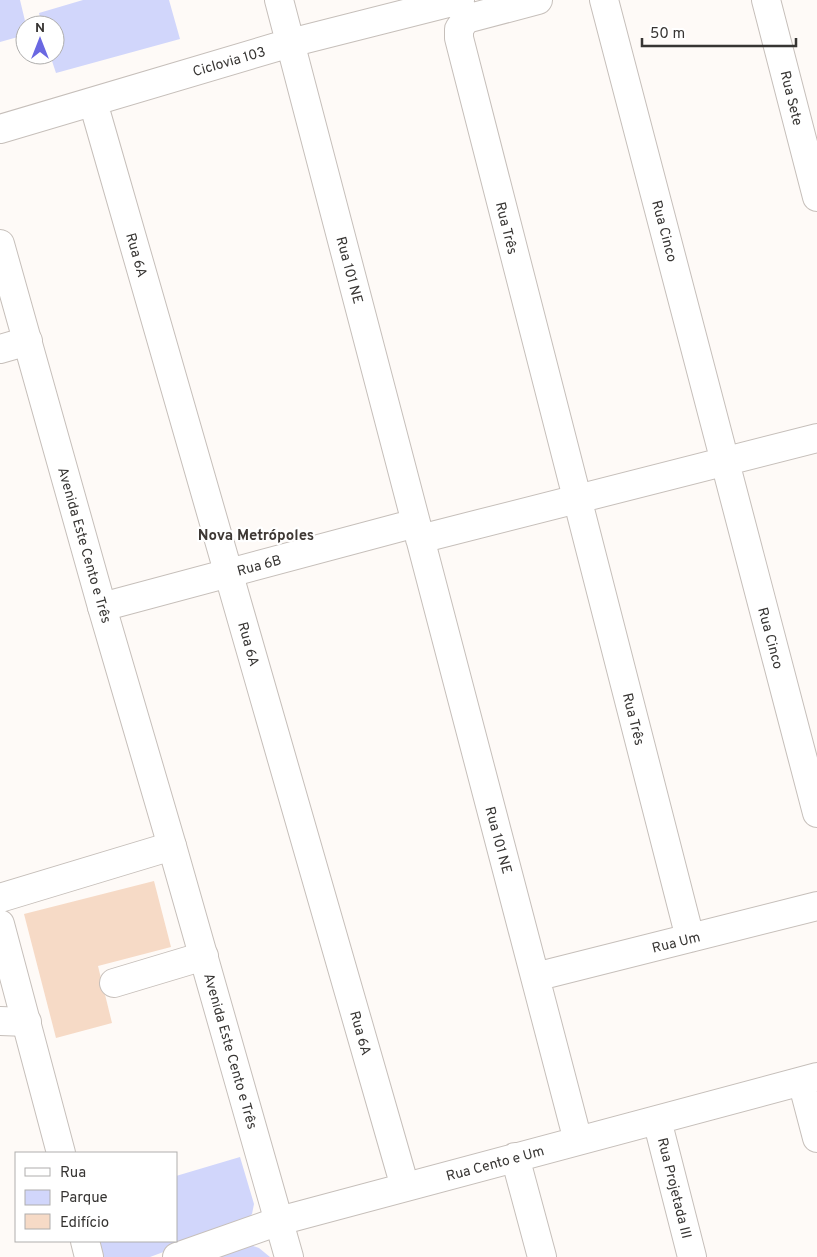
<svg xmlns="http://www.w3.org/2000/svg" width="817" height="1257" viewBox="0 0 817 1257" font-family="Overpass,sans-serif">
<rect width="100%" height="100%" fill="#fefaf7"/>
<path fill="#d1d6fb" d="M0 0H20L26 25H25V35L0 42Z
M83 0H169L180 39 56 73 50 55H55V25H42L39 13Z
M240 1157 254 1204 252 1214 244 1222 150 1257H96L91 1241H176V1176Z
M250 1245 259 1248 270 1257H204Z"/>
<path fill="#f6dac6" d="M154 881 171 947 98 966 112 1023 56 1038 24 914Z"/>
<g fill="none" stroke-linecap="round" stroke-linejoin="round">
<defs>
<path id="minor" d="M279 0 578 1141
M538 0 466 19 459 29V38L690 938
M604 0 817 813
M766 0 817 197
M93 102 405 1187
M0 129 290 43 460 0
M0 349 28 341
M420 539 817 438
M102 607 416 523
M0 898 172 846
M535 977 817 906
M114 983 204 956
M0 1021 27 1022
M802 1081 817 1138
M657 1120 692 1257
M515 1157 542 1257
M177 1257 279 1221 817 1077"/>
<path id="major" d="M0 244 102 607 172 846 289 1257
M0 924 61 1153
M85 1241 89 1257"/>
</defs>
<use href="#minor" stroke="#c6bfba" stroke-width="30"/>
<use href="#major" stroke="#c6bfba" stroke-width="30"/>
<use href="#minor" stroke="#fff" stroke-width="28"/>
<use href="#major" stroke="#fff" stroke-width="28"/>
</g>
<g text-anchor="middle" stroke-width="4.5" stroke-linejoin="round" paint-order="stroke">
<g font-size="14" fill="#373533" stroke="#fff">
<text transform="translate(229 61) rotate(-16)" y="5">Ciclovia 103</text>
<text transform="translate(792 98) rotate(76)" y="5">Rua Sete</text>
<text transform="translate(507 228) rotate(76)" y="5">Rua Três</text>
<text transform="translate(665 231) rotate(75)" y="5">Rua Cinco</text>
<text transform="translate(137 255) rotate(74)" y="5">Rua 6A</text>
<text transform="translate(350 270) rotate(75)" y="5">Rua 101 NE</text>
<text transform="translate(85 545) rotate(74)" y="5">Avenida Este Cento e Três</text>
<text transform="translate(259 565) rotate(-15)" y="5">Rua 6B</text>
<text transform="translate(771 638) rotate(75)" y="5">Rua Cinco</text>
<text transform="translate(249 644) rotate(74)" y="5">Rua 6A</text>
<text transform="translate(634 719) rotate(76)" y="5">Rua Três</text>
<text transform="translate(499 840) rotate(75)" y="5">Rua 101 NE</text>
<text transform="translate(676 942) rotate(-14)" y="5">Rua Um</text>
<text transform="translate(361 1033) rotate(74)" y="5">Rua 6A</text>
<text transform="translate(231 1051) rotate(74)" y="5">Avenida Este Cento e Três</text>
<text transform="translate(495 1163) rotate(-15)" y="5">Rua Cento e Um</text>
<text transform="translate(675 1188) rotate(76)" y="5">Rua Projetada III</text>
</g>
<g font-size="15" font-weight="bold" fill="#3e3834" stroke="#fff">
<text x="256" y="540">Nova Metrópoles</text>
</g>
</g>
<rect x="15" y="1152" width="162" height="90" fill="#ffffff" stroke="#afaead"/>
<rect x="25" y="1168" width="25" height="8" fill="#ffffff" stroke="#afaead"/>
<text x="60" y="1177" font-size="15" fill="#373533">Rua</text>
<rect x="25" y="1190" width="25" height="15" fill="#d1d6fb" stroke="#afaead"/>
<text x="60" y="1202" font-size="15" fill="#373533">Parque</text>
<rect x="25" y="1214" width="25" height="15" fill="#f6dac6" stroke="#afaead"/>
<text x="60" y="1227" font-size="15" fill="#373533">Edifício</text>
<g transform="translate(40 40)"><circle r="24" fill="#ffffff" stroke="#afaead"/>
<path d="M0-4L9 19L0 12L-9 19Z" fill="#6a68e2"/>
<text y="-8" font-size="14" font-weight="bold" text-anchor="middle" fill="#373533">N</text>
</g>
<path d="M642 38v8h154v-8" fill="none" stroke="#373533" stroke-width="2.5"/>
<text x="650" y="38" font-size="15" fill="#373533" stroke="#ffffff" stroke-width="4" paint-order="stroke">50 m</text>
</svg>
